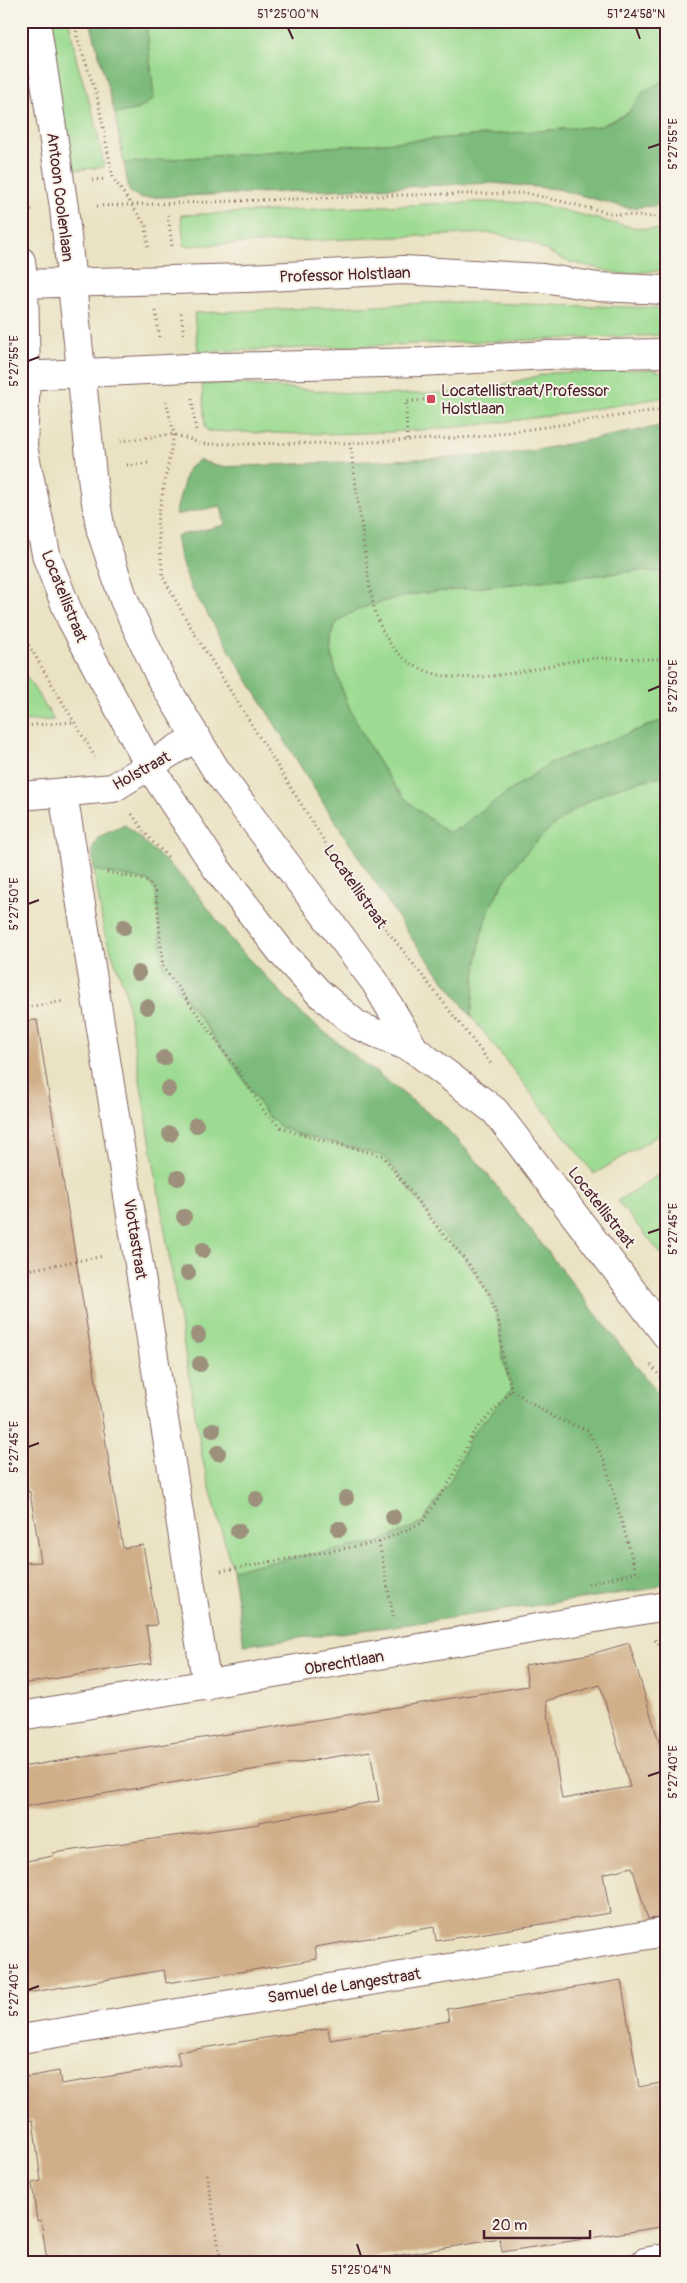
<svg xmlns="http://www.w3.org/2000/svg" width="687" height="2283" viewBox="0 0 687 2283" font-family="Pangolin,sans-serif">
<rect width="100%" height="100%" fill="#f7f3e8"/>
<filter id="ink" filterUnits="userSpaceOnUse"><feTurbulence type="fractalNoise" baseFrequency=".02" numOctaves="2"/><feDisplacementMap in="SourceGraphic" scale="10" xChannelSelector="R" yChannelSelector="G"/><feConvolveMatrix kernelMatrix="1 2 1 2 8 2 1 2 1" color-interpolation-filters="sRGB"/></filter>
<filter id="wash" filterUnits="userSpaceOnUse"><feTurbulence type="fractalNoise" baseFrequency=".0096" numOctaves="4" result="noise"/><feDisplacementMap in="SourceGraphic" scale="20" xChannelSelector="R" yChannelSelector="G"/><feGaussianBlur stdDeviation="1.12" result="paint"/><feColorMatrix in="noise" values="0 0 0 0 0 0 0 0 0 0 0 0 0 0 0 0 0 1.4 0 .05"/><feComposite in="paint" operator="in"/></filter>
<g filter="url(#wash)">
<rect width="100%" height="100%" fill="#eae2c2"/>
<path fill="#9cdb91" stroke="#737d5e" d="M49 21H69L77 62 96 124 104 167 72 170C65 120 53 72 49 21Z
M146 21H666V80L644 91 628 113 601 126 124 163 115 114 139 109 154 98Z
M476 202C501 202 525 201 549 207 588 215 625 230 666 230V270L622 274 566 261 528 241 491 233 184 246 181 215Z
M447 302 666 308V335L198 352 194 313Z
M653 369 666 374V397C566 414 466 430 364 433 312 435 260 433 208 431L205 427 202 384H240L369 395 474 392 550 373Z
M637 571 666 572V719L550 763 471 818 461 828 448 832C434 822 418 811 406 799 382 777 308 649 338 622 353 607 396 598 416 594Z
M21 668 54 720 21 721Z
M666 774V1131L594 1174 471 1016C474 990 476 962 481 936 494 877 547 821 600 795 620 785 645 781 666 774Z
M94 870 148 881 156 891 160 927 177 988 237 1069 266 1114 281 1127 298 1134 383 1156 399 1175 438 1228 465 1259 489 1294 499 1323 503 1360 512 1390 473 1433 451 1480 422 1523 379 1542 232 1569 203 1462 125 989 104 932Z
M666 1170V1260L617 1201Z"/>
<path fill="#7dbb7b" stroke="#646d53" d="M90 21H146L154 98 139 109 115 114Z
M666 80V205L628 208 557 189 492 183 140 198 129 191 124 163 601 126 628 113 644 91Z
M666 425V572L637 571 416 594C396 598 353 607 338 622 308 649 382 777 406 799 418 811 434 822 448 832L461 828 471 818 550 763 666 719V774C645 781 620 785 600 795 547 821 494 877 481 936 476 962 474 990 471 1016L412 939 320 798 190 586 180 558 176 536 225 525 221 506 175 515 187 470 199 460 220 467 490 456 536 450Z
M125 825 172 867 195 891 237 947 305 1017 441 1123 477 1161 666 1404V1582L649 1589 395 1626 244 1645 232 1569 379 1542 422 1523 451 1480 473 1433 512 1389 503 1360 499 1323 489 1294 465 1259 438 1228 399 1175 383 1156 298 1134 281 1127 266 1114 237 1069 163 967 156 891 148 881 94 870 92 850 98 837Z"/>
<g id="blocks">
<path fill="#d0ae88" fill-rule="evenodd" d="M37 1020 123 1548 143 1545 157 1625 146 1626 152 1663 21 1684V1563L41 1562 30 1492H28L24 1462 21 1463V1021Z
M629 1643 666 1765V1917L648 1919 632 1867 603 1874 610 1913 436 1941 434 1927 315 1947 317 1959 266 1968 166 1983 164 1970 21 1994V1862L53 1856V1853L259 1824V1822L379 1801 370 1751 21 1807V1767L528 1686 525 1665 591 1654ZM600 1685 630 1787 562 1799 546 1701Z
M621 1980 639 2087 666 2082V2226L502 2252 500 2239 357 2262H47L41 2220 37 2221 32 2183 41 2181 33 2120 21 2122V2078L59 2071 61 2084 105 2077 180 2065 177 2052 328 2028 330 2040 449 2021 447 2009Z"/>
</g>
</g>
<g filter="url(#ink)">
<use href="#blocks" fill-opacity="0" stroke="#826360" stroke-width="1"/>
<g fill="none" stroke-linecap="round" stroke-linejoin="round">
<defs>
<path id="street" d="M63 793 207 1686
M21 796 113 788 196 737
M21 1716 666 1606
M21 2039 666 1932
M645 2262 666 2258"/>
<path id="secondary" d="M36 21 64 208 93 485 101 531 124 600 161 679 216 770 375 982 415 1050
M21 261 24 284 26 376 23 447 47 558 71 619 150 767 217 869 283 954 318 992 357 1025 415 1050 495 1111 666 1335
M21 284 246 278 403 270 543 278 598 287 666 290
M21 376 188 368 421 362 547 355 666 353"/>
</defs>
<use href="#street" stroke="#826360" stroke-width="30"/>
<use href="#secondary" stroke="#826360" stroke-width="30"/>
<path stroke="#826360" stroke-width="3" stroke-dasharray="1 4" stroke-linecap="butt" d="M76 21 77 37 97 96 113 178 146 226 148 248
M92 180 107 179
M97 206 402 195 526 193 614 214 666 218
M21 211 33 210
M168 215 172 246
M156 311 159 337
M181 313 184 337
M192 399 196 431
M166 401 174 434 157 522 163 577 190 626 351 884 492 1065
M407 440 406 402 431 399
M121 441 174 434 202 444 350 443 477 437 666 409
M350 443C355 480 360 516 365 552 368 574 370 599 378 620 411 708 510 672 578 660 604 656 639 660 666 659
M127 465 151 463
M21 632 95 757
M21 726 75 722
M132 814 149 838 168 857
M107 872 148 881 156 891 163 967 237 1069 266 1114 281 1127 298 1134 383 1156 438 1228 465 1259 489 1294 499 1323 503 1360 512 1390 555 1418 587 1430 604 1459 636 1572 640 1578
M21 1008 65 1001
M21 1271 104 1256
M651 1365 666 1384
M379 1542 394 1620
M221 1571 379 1542 422 1523 451 1480 473 1433 512 1390
M588 1584 636 1572
M655 1640 663 1650 666 1661
M663 2097 666 2117
M207 2174 221 2262"/>
<use href="#street" stroke="#fff" stroke-width="28"/>
<use href="#secondary" stroke="#fff" stroke-width="28"/>
</g>
<g fill="#9d917d">
<circle cx="124" cy="927" r="8"/>
<circle cx="138" cy="973" r="8"/>
<circle cx="147" cy="1007" r="8"/>
<circle cx="164" cy="1058" r="8"/>
<circle cx="168" cy="1089" r="8"/>
<circle cx="196" cy="1125" r="8"/>
<circle cx="170" cy="1134" r="8"/>
<circle cx="178" cy="1178" r="8"/>
<circle cx="184" cy="1217" r="8"/>
<circle cx="203" cy="1250" r="8"/>
<circle cx="188" cy="1273" r="8"/>
<circle cx="198" cy="1335" r="8"/>
<circle cx="200" cy="1364" r="8"/>
<circle cx="213" cy="1430" r="8"/>
<circle cx="218" cy="1453" r="8"/>
<circle cx="346" cy="1498" r="8"/>
<circle cx="256" cy="1499" r="8"/>
<circle cx="393" cy="1517" r="8"/>
<circle cx="339" cy="1529" r="8"/>
<circle cx="238" cy="1531" r="8"/>
</g>
</g>
<path fill="none" stroke="#4a1f2b" stroke-width="2" d="M288 28 293 39M636 28 640 39M648 148 660 144M28 361 39 357M648 691 660 686M28 904 39 900M648 1233 660 1229M28 1447 39 1443M648 1776 660 1772M28 1990 39 1986M357 2244 361 2256"/>
<rect fill="#d1495b" stroke="#f7f3e8" stroke-width="2" x="426" y="394" width="10" height="10" rx="2.5"/>
<g text-anchor="middle" stroke-width="4" stroke-linejoin="round" paint-order="stroke">
<g font-size="16" fill="#4a1f2b" stroke="#f7f3e8">
<text transform="translate(61 197) rotate(83)" y="6">Antoon Coolenlaan</text>
<text transform="translate(345 274) rotate(-2)" y="6">Professor Holstlaan</text>
<text transform="translate(65 596) rotate(68)" y="6">Locatellistraat</text>
<text transform="translate(141 770) rotate(-29)" y="6">Holstraat</text>
<text transform="translate(356 886) rotate(55)" y="6">Locatellistraat</text>
<text transform="translate(602 1207) rotate(52)" y="6">Locatellistraat</text>
<text transform="translate(136 1239) rotate(81)" y="6">Viottastraat</text>
<text transform="translate(344 1662) rotate(-10)" y="6">Obrechtlaan</text>
<text transform="translate(344 1985) rotate(-9)" y="6">Samuel de Langestraat</text>
</g>
<g font-size="16" fill="#4a1f2b" stroke="#f7f3e8" text-anchor="start">
<text x="441" y="396">Locatellistraat/Professor<tspan x="441" dy="18">Holstlaan</tspan></text>
</g>
</g>
<rect width="687" height="2283" fill="none" stroke="#f7f3e8" stroke-width="55"/>
<path d="M484 2230v8h106v-8" fill="none" stroke="#4a1f2b" stroke-width="2.5"/>
<text x="492" y="2230" font-size="15" fill="#4a1f2b" stroke="#f7f3e8" stroke-width="4" paint-order="stroke">20 m</text>
<rect x="28" y="28" width="632" height="2228" fill="none" stroke="#4a1f2b" stroke-width="2"/>
<g font-size="12" text-anchor="middle" fill="#4a1f2b">
<text x="288" y="18">51°25'00"N</text>
<text x="636" y="18">51°24'58"N</text>
<text transform="translate(673 144) rotate(-90)" y="4">5°27'55"E</text>
<text transform="translate(14 361) rotate(-90)" y="4">5°27'55"E</text>
<text transform="translate(673 686) rotate(-90)" y="4">5°27'50"E</text>
<text transform="translate(14 904) rotate(-90)" y="4">5°27'50"E</text>
<text transform="translate(673 1229) rotate(-90)" y="4">5°27'45"E</text>
<text transform="translate(14 1447) rotate(-90)" y="4">5°27'45"E</text>
<text transform="translate(673 1772) rotate(-90)" y="4">5°27'40"E</text>
<text transform="translate(14 1990) rotate(-90)" y="4">5°27'40"E</text>
<text x="361" y="2274">51°25'04"N</text>
</g>
</svg>
